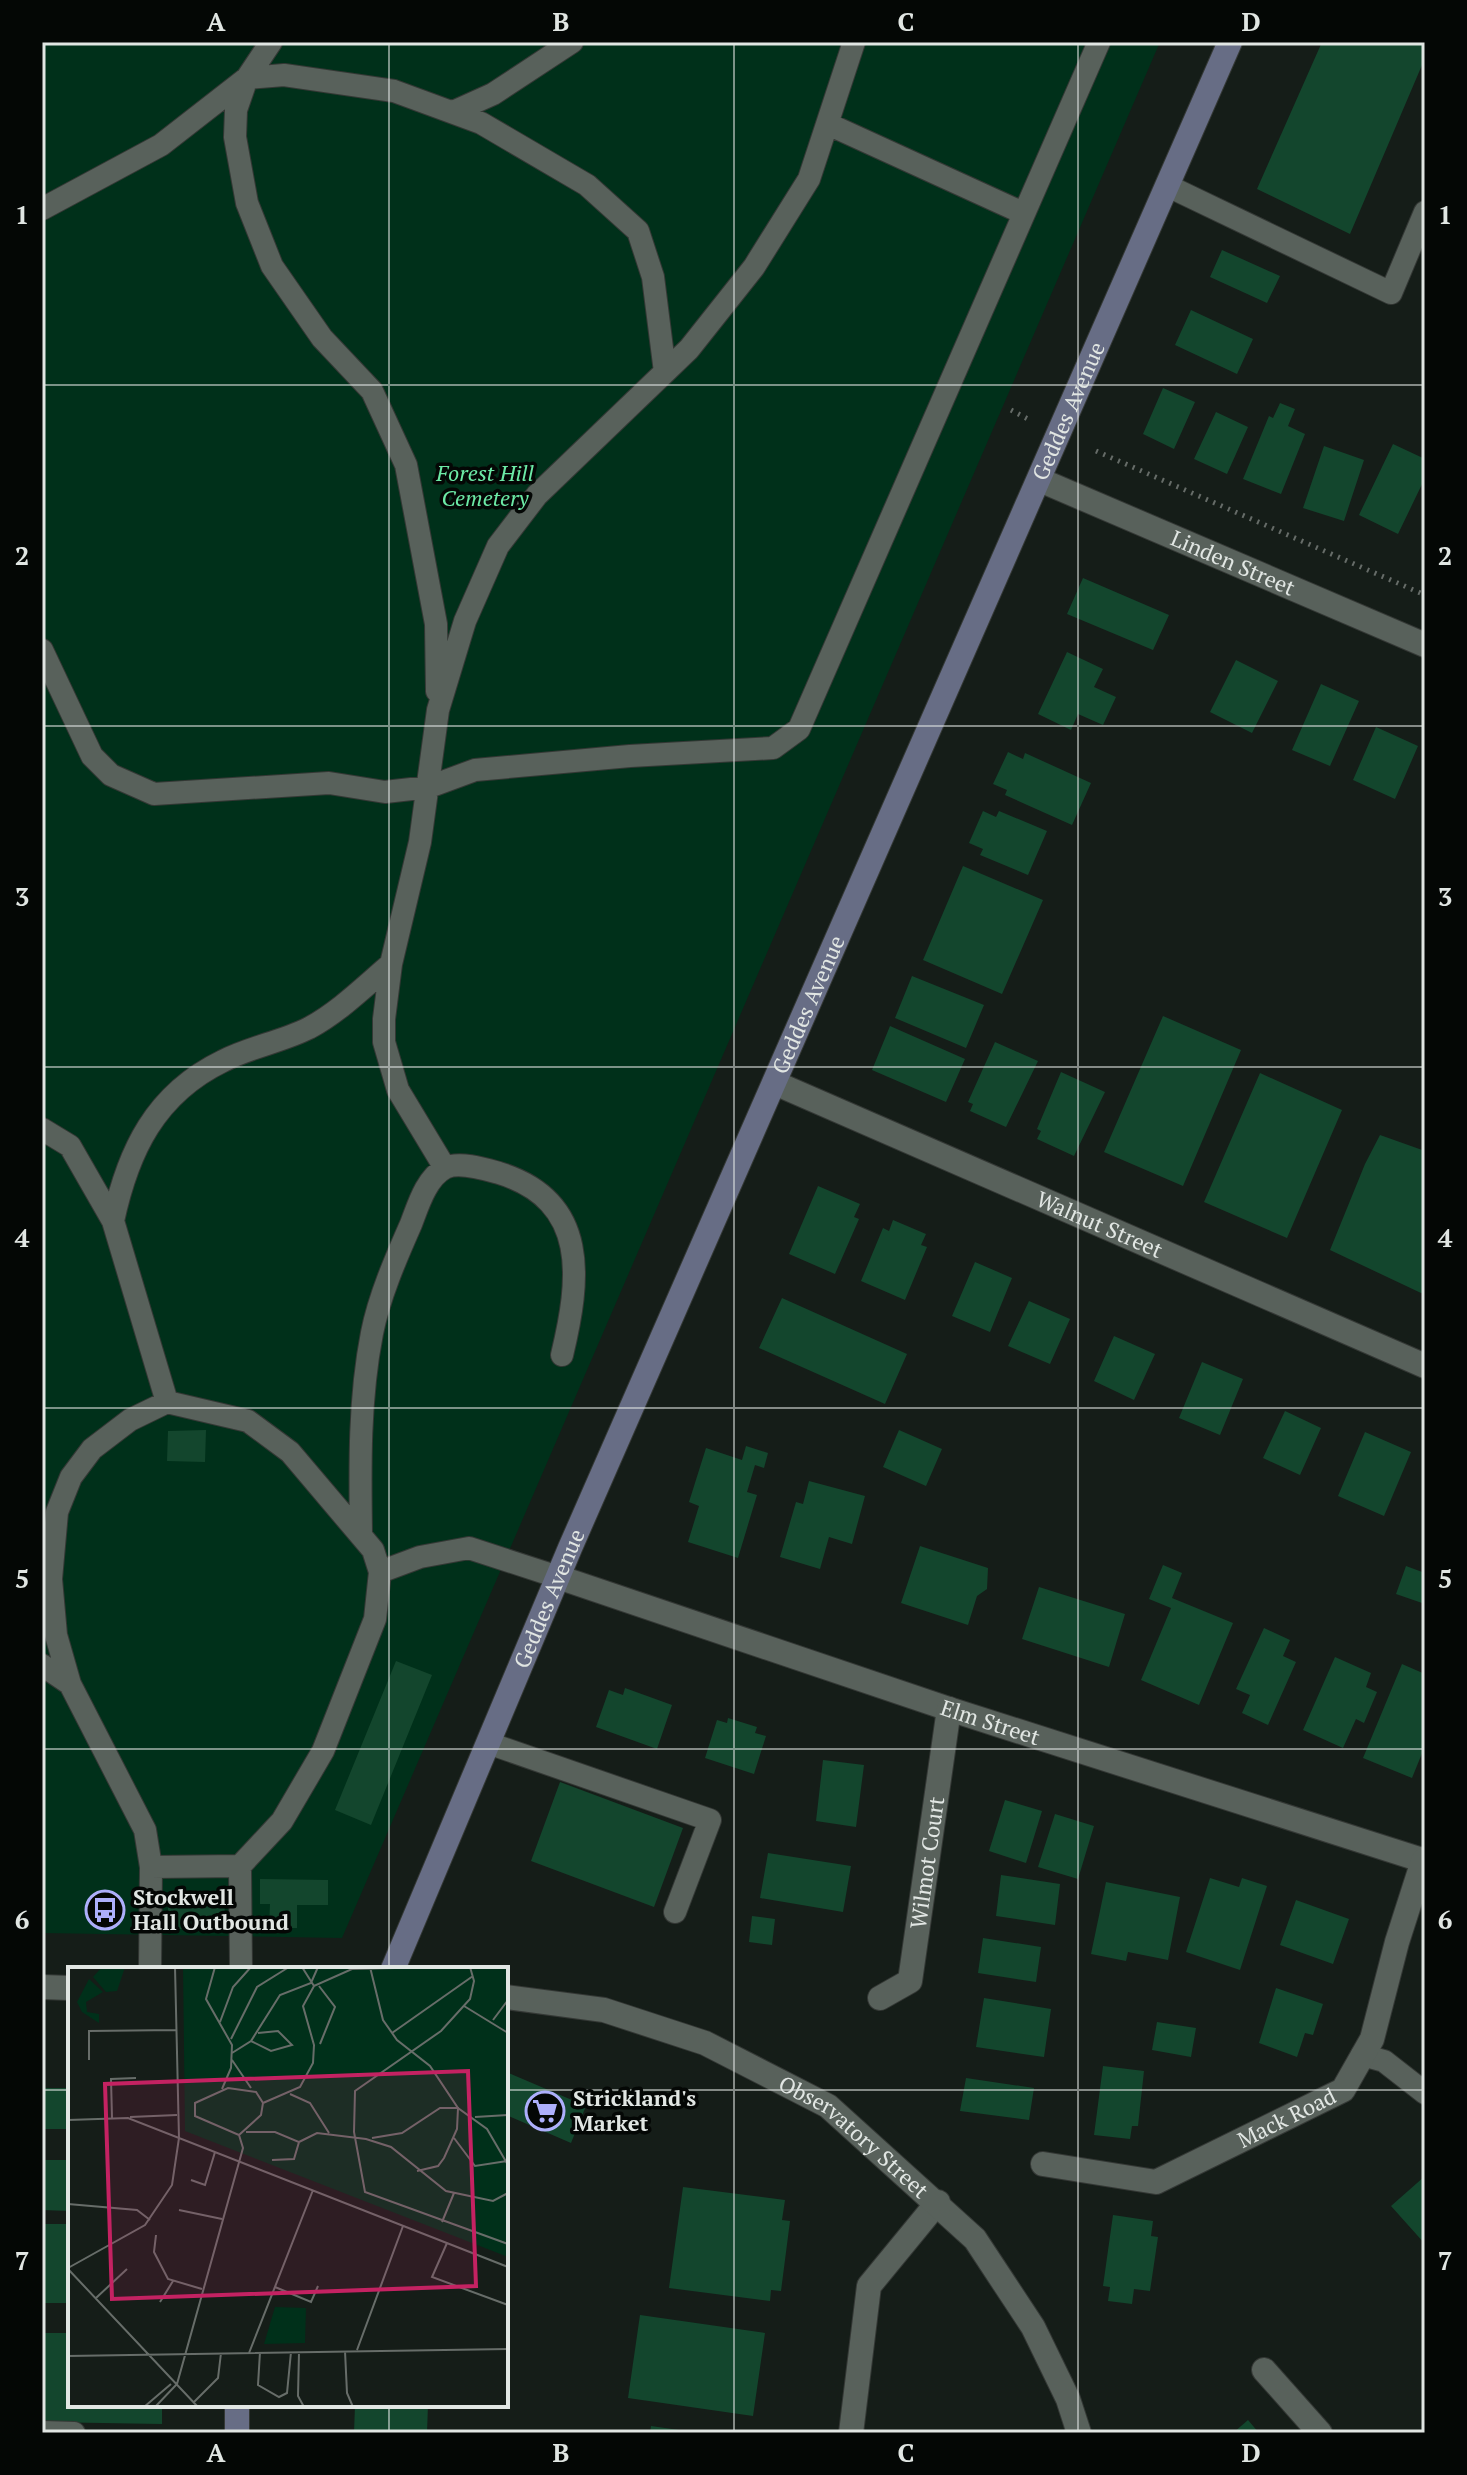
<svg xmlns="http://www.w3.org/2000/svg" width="1467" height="2475" viewBox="0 0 1467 2475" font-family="'PT Serif',serif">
<rect width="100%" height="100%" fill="#151d18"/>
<path fill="#00301a" d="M42 42H1160L342 1938 42 1933Z"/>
<path fill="#13462d" d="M1322 42H1425V58L1350 234 1257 189Z
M1222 250 1280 276 1267 303 1210 277Z
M1191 310 1253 339 1237 374 1175 345Z
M1163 388 1195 402 1174 449 1143 434Z
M1280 403 1295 409 1288 426 1305 434 1281 494 1243 479 1269 416 1273 418Z
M1216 412 1248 427 1227 474 1194 459Z
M1393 444 1425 459V478L1398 534 1359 515Z
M1324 446 1364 460 1344 521 1303 508Z
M1083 578 1169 615 1153 650 1067 614Z
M1067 652 1103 669 1094 687 1116 697 1103 725 1078 714 1071 730 1038 714Z
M1236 660 1278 681 1252 733 1210 712Z
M1321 684 1359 701 1330 766 1292 750Z
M1376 727 1418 746 1395 799 1353 780Z
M1008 752 1023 759 1025 753 1091 783 1072 825 1005 795 1007 790 993 784Z
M983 811 996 817 999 811 1047 831 1028 875 980 855 983 849 969 843Z
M963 866 1043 900 1002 994 923 960Z
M912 976 984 1005 966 1048 895 1018Z
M1163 1016 1241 1050 1183 1186 1104 1152Z
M890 1026 965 1059 946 1102 872 1070Z
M995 1042 1038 1061 1006 1127 970 1111 973 1104 968 1102Z
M1061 1072 1105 1092 1074 1156 1037 1139 1041 1131 1037 1129Z
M1260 1073 1342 1110 1287 1238 1204 1202Z
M1380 1135 1425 1151V1292L1421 1293 1330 1250 1365 1164Z
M818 1186 860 1204 854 1217 859 1219 835 1274 789 1254Z
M893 1220 926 1234 921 1245 927 1247 905 1300 861 1281 883 1228 889 1231Z
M975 1262 1012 1278 990 1332 952 1316Z
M782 1298 907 1354 885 1404 759 1348Z
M1029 1301 1070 1319 1050 1364 1008 1346Z
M1114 1336 1155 1354 1134 1400 1094 1381Z
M1202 1362 1243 1379 1220 1435 1179 1418Z
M1285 1411 1321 1428 1300 1475 1263 1458Z
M206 1430 205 1462 167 1461 168 1431Z
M899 1430 942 1449 926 1486 883 1467Z
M1365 1432 1411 1452 1384 1516 1338 1496Z
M746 1446 768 1453 764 1468 755 1465 747 1492 757 1495 738 1558 688 1542 699 1506 689 1502 706 1448 742 1460Z
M809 1481 865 1496 852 1544 829 1537 820 1569 780 1557 796 1502 803 1504Z
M920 1546 988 1568 987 1589 977 1596 968 1625 901 1603Z
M1163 1565 1182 1573 1172 1598 1233 1623 1199 1705 1141 1680 1171 1608 1149 1599Z
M1406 1566 1425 1573V1604L1396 1594Z
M1039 1587 1125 1614 1109 1667 1022 1639Z
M1264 1628 1290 1640 1283 1656 1296 1662 1268 1725 1242 1713 1250 1695 1236 1689Z
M1335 1657 1371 1673 1366 1687 1377 1692 1364 1723 1356 1719 1343 1748 1303 1730Z
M396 1661 432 1675 371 1825 335 1810Z
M1402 1664 1425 1674V1746L1412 1778 1363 1758Z
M625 1688 672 1705 657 1749 596 1727 609 1690 623 1695Z
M728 1718 757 1727 755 1733 766 1736 754 1774 705 1758 717 1720 727 1723Z
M823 1760 864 1765 856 1827 816 1821Z
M560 1782 683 1828 654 1907 531 1861Z
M1005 1800 1042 1811 1026 1863 989 1851Z
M1055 1814 1094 1826 1078 1879 1038 1867Z
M768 1853 851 1866 843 1912 760 1898Z
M1001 1875 1060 1884 1055 1925 996 1916Z
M1210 1878 1239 1887 1242 1878 1267 1886 1240 1970 1186 1952Z
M260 1879 328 1880V1905H297V1928H269L270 1904H260Z
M1106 1882 1180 1897 1168 1960 1128 1952 1126 1961 1091 1954Z
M168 1896H225L224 1929H168Z
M1296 1900 1349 1919 1333 1964 1280 1945Z
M752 1916 775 1919 772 1945 749 1942Z
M983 1938 1041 1947 1036 1982 978 1973Z
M1276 1988 1323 2004 1313 2035 1305 2033 1297 2057 1259 2043Z
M984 1998 1051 2009 1044 2057 976 2047Z
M1157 2022 1196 2028 1191 2057 1152 2050Z
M1103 2066 1144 2071 1138 2126H1132L1130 2139 1094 2135Z
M506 2072 586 2106 571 2143 506 2115Z
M966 2078 1034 2088 1029 2120 960 2111Z
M42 2088H70V2129H42Z
M42 2160H70V2211L42 2210Z
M1425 2176V2244L1391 2206Z
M683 2187 785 2200 782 2220 790 2221 781 2291 771 2290 770 2301 669 2288Z
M1113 2215 1153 2221 1151 2236 1158 2237 1150 2291 1134 2289 1132 2304 1108 2301 1110 2287 1103 2286Z
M42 2224H70V2303H42Z
M640 2315 765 2333 753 2416 628 2398Z
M42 2333H70V2405H162V2424L42 2422Z
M355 2405H428L427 2433H354Z
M1248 2420 1259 2433H1233Z
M651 2426 686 2431 685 2433H650Z"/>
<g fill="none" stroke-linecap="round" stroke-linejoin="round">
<defs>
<path id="service" d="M453 112 493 94 572 42
M828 124 1023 213
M1168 186 1391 293 1425 212
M42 209 161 145 247 78 271 42
M42 650 92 756 111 775 154 794 329 783 385 792 429 787 475 770 630 756 773 748 799 729 1099 42
M437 691 436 624 406 465 372 391 322 338 272 266 247 203 235 137 236 110 247 78 284 75 394 91 481 123 587 185 638 231 653 277 665 372
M42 1129 70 1146 113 1221 167 1402
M445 1168 398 1090 384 1042V1019L391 964 420 842 438 710 465 621 498 546 537 495 689 349 754 267 809 179 854 42
M113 1221C128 1151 155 1094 223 1061 250 1047 281 1042 309 1028 339 1012 365 986 391 964
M361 1534C360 1467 359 1399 372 1333 379 1297 396 1258 411 1224 418 1206 426 1178 445 1168 459 1161 485 1169 499 1173 590 1201 580 1280 562 1355
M380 1572 373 1550 290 1452 248 1421 167 1402 130 1420 92 1449 71 1477 57 1512 51 1579 56 1635 70 1684 145 1830 151 1867 240 1866 282 1821 323 1751 375 1619 380 1572 420 1557 469 1548 558 1577
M42 1665 70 1684
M488 1743 710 1820 675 1912
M240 1866 241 1969
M150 1969 151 1867
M1362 2055 1384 2061 1425 2093
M42 2432 74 2433"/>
<g id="minor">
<path id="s1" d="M1040 480 1425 645"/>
<path id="s2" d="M775 1083 1425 1366"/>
<path id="s3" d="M558 1577 949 1709 1425 1861"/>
<path id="s4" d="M880 1998 910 1981 949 1709"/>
<path id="s5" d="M1043 2164 1156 2182 1343 2090 1372 2039 1397 1942 1423 1861"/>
<path d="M1264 2370 1320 2433"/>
<path d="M851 2433 869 2286 938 2202"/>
</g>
<g id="tertiary">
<path d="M42 1987 70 1988"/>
<path id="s6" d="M506 1997 604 2010 705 2043 828 2106 975 2239 1033 2327 1068 2399 1079 2433"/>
</g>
<g id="secondary">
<path id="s7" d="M393 1969 570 1548 1230 42"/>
<path d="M237 2405V2433"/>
</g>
</defs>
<use href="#service" stroke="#343835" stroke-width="24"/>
<use href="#minor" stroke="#343835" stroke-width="26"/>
<use href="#tertiary" stroke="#343835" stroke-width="26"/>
<use href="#secondary" stroke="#343835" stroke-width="26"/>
<path stroke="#666c68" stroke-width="5" stroke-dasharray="2 6" stroke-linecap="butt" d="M1011 410 1028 419
M1096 451 1425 595"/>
<use href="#service" stroke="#58615b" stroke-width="22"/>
<use href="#minor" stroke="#58615b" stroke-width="24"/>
<use href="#tertiary" stroke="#58615b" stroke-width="24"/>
<use href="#secondary" stroke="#676d85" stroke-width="24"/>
</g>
<path fill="none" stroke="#e1e6e3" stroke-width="2" stroke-opacity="0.55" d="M389 42V1969M734 42V2433M1078 42V2433M42 385H1425M42 726H1425M42 1067H1425M42 1408H1425M42 1749H1425M42 2090H70M506 2090H1425M389 2405V2433"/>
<defs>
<symbol id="bus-ring" viewBox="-11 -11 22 22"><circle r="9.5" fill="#040705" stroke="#adaffb" stroke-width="1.5"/><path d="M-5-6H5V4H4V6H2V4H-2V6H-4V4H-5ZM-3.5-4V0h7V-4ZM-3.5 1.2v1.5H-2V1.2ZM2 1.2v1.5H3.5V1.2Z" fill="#adaffb"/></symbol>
<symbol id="supermarket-ring" viewBox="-11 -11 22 22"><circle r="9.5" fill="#040705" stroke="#adaffb" stroke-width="1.5"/><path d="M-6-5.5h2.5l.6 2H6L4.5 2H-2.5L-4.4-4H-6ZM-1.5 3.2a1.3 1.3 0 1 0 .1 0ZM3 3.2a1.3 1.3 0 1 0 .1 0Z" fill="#adaffb"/></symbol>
</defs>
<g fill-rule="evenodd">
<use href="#bus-ring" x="83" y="1888" width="44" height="44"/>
<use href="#supermarket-ring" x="523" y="2089" width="44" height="44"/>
</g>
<g text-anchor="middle" stroke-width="7" stroke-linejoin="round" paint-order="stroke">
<g font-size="22" fill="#e1e6e3" stroke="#040705">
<text dy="8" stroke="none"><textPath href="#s7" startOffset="1698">Geddes Avenue</textPath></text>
<text dy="8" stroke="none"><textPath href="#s1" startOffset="210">Linden Street</textPath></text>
<text dy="8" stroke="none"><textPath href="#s7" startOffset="1050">Geddes Avenue</textPath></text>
<text dy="8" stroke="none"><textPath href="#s2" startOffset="354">Walnut Street</textPath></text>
<text dy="8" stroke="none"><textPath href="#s7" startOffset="402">Geddes Avenue</textPath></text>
<text dy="8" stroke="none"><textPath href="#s3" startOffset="456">Elm Street</textPath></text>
<text dy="8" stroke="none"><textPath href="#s4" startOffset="154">Wilmot Court</textPath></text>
<text dy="8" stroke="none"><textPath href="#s5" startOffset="260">Mack Road</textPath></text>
<text dy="8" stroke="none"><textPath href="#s6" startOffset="382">Observatory Street</textPath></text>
</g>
<g font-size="22" font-style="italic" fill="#6ceaa6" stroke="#040705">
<text x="485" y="481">Forest Hill<tspan x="485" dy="25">Cemetery</tspan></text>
</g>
<g font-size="22" font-weight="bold" fill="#e1e6e3" stroke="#040705" text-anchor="start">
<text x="133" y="1905">Stockwell<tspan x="133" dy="25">Hall Outbound</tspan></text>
<text x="573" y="2106">Strickland's<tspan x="573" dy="25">Market</tspan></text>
</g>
</g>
<g transform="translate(68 1967)">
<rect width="440" height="440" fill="#151d18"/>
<path d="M34 0H57L49 24 38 25 25 10ZM115 0H440V290L117 164ZM21 12 35 25 18 35 19 45 31 47V56L14 45 9 35ZM207 340 238 341 237 376 196 377Z" fill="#00301a"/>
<path fill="none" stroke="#676d69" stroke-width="2" d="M147 0 138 32 164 78 163 101 154 122M234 0 246 19 284 2 370 0M302 0 315 53 329 73 362 99 390 141 419 162 440 198M402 0 406 14 402 32 373 64 287 124 286 165 297 225 440 277M251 19 267 40 252 77M396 39 440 66M425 53 440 33M152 55 165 20 183 0M324 66 405 9M163 72 189 20 221 0M183 74 203 84 224 78 210 64 190 66M164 86 183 74 212 28 243 16 250 0M21 93V64L108 63M164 93 183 121M222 127 242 136 261 166M195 136 232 120 245 96 246 78 235 39 246 19M62 150 109 148M407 150 440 148M44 151 43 112 68 111M0 153 60 151 440 300M178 165H207L231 175 226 192 204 193M304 171 334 166 372 141H390L389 162 376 191 370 199 349 204M386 171 407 199 439 194M231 175 249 166 298 172 323 180 378 224 425 234 440 226M123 213 137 218 147 185M0 237 69 243 82 253M111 243 154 252M374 255 386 226M88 268 86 285 100 312 134 322M379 276 364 310 440 338M0 301 77 258 104 218 111 171 107 0M0 302 130 440M207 320 243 335 250 319M28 331 59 302M92 335 105 314M289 383 335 259M277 384 279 426 285 440M192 385 190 418 211 430 219 426 223 385M231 385 230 429 236 440M181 386 245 223M0 389 440 382M126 435 150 411 153 386M76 440 103 417M87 440 109 417 175 181 171 168 127 149V136L160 121 188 125 195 136 193 148 171 168"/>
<path fill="#c42262" fill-opacity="0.15" stroke="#c42262" stroke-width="4" d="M400 104 408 319 44 332 37 117Z"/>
<rect width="440" height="440" fill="none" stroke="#e1e6e3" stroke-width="4"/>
</g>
<rect width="1467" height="2475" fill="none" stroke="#040705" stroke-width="88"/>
<rect x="44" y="44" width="1379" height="2387" fill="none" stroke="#e1e6e3" stroke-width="3"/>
<g font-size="26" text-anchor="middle" font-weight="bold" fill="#e1e6e3">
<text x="216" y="31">A</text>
<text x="561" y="31">B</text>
<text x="906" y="31">C</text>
<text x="1251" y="31">D</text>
<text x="22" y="224">1</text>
<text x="1445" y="224">1</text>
<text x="22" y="565">2</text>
<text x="1445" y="565">2</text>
<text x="22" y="906">3</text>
<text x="1445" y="906">3</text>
<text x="22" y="1247">4</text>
<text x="1445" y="1247">4</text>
<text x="22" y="1588">5</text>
<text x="1445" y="1588">5</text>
<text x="22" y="1929">6</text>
<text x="1445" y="1929">6</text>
<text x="22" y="2270">7</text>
<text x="1445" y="2270">7</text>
<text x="216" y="2462">A</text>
<text x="561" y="2462">B</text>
<text x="906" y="2462">C</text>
<text x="1251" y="2462">D</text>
</g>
</svg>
